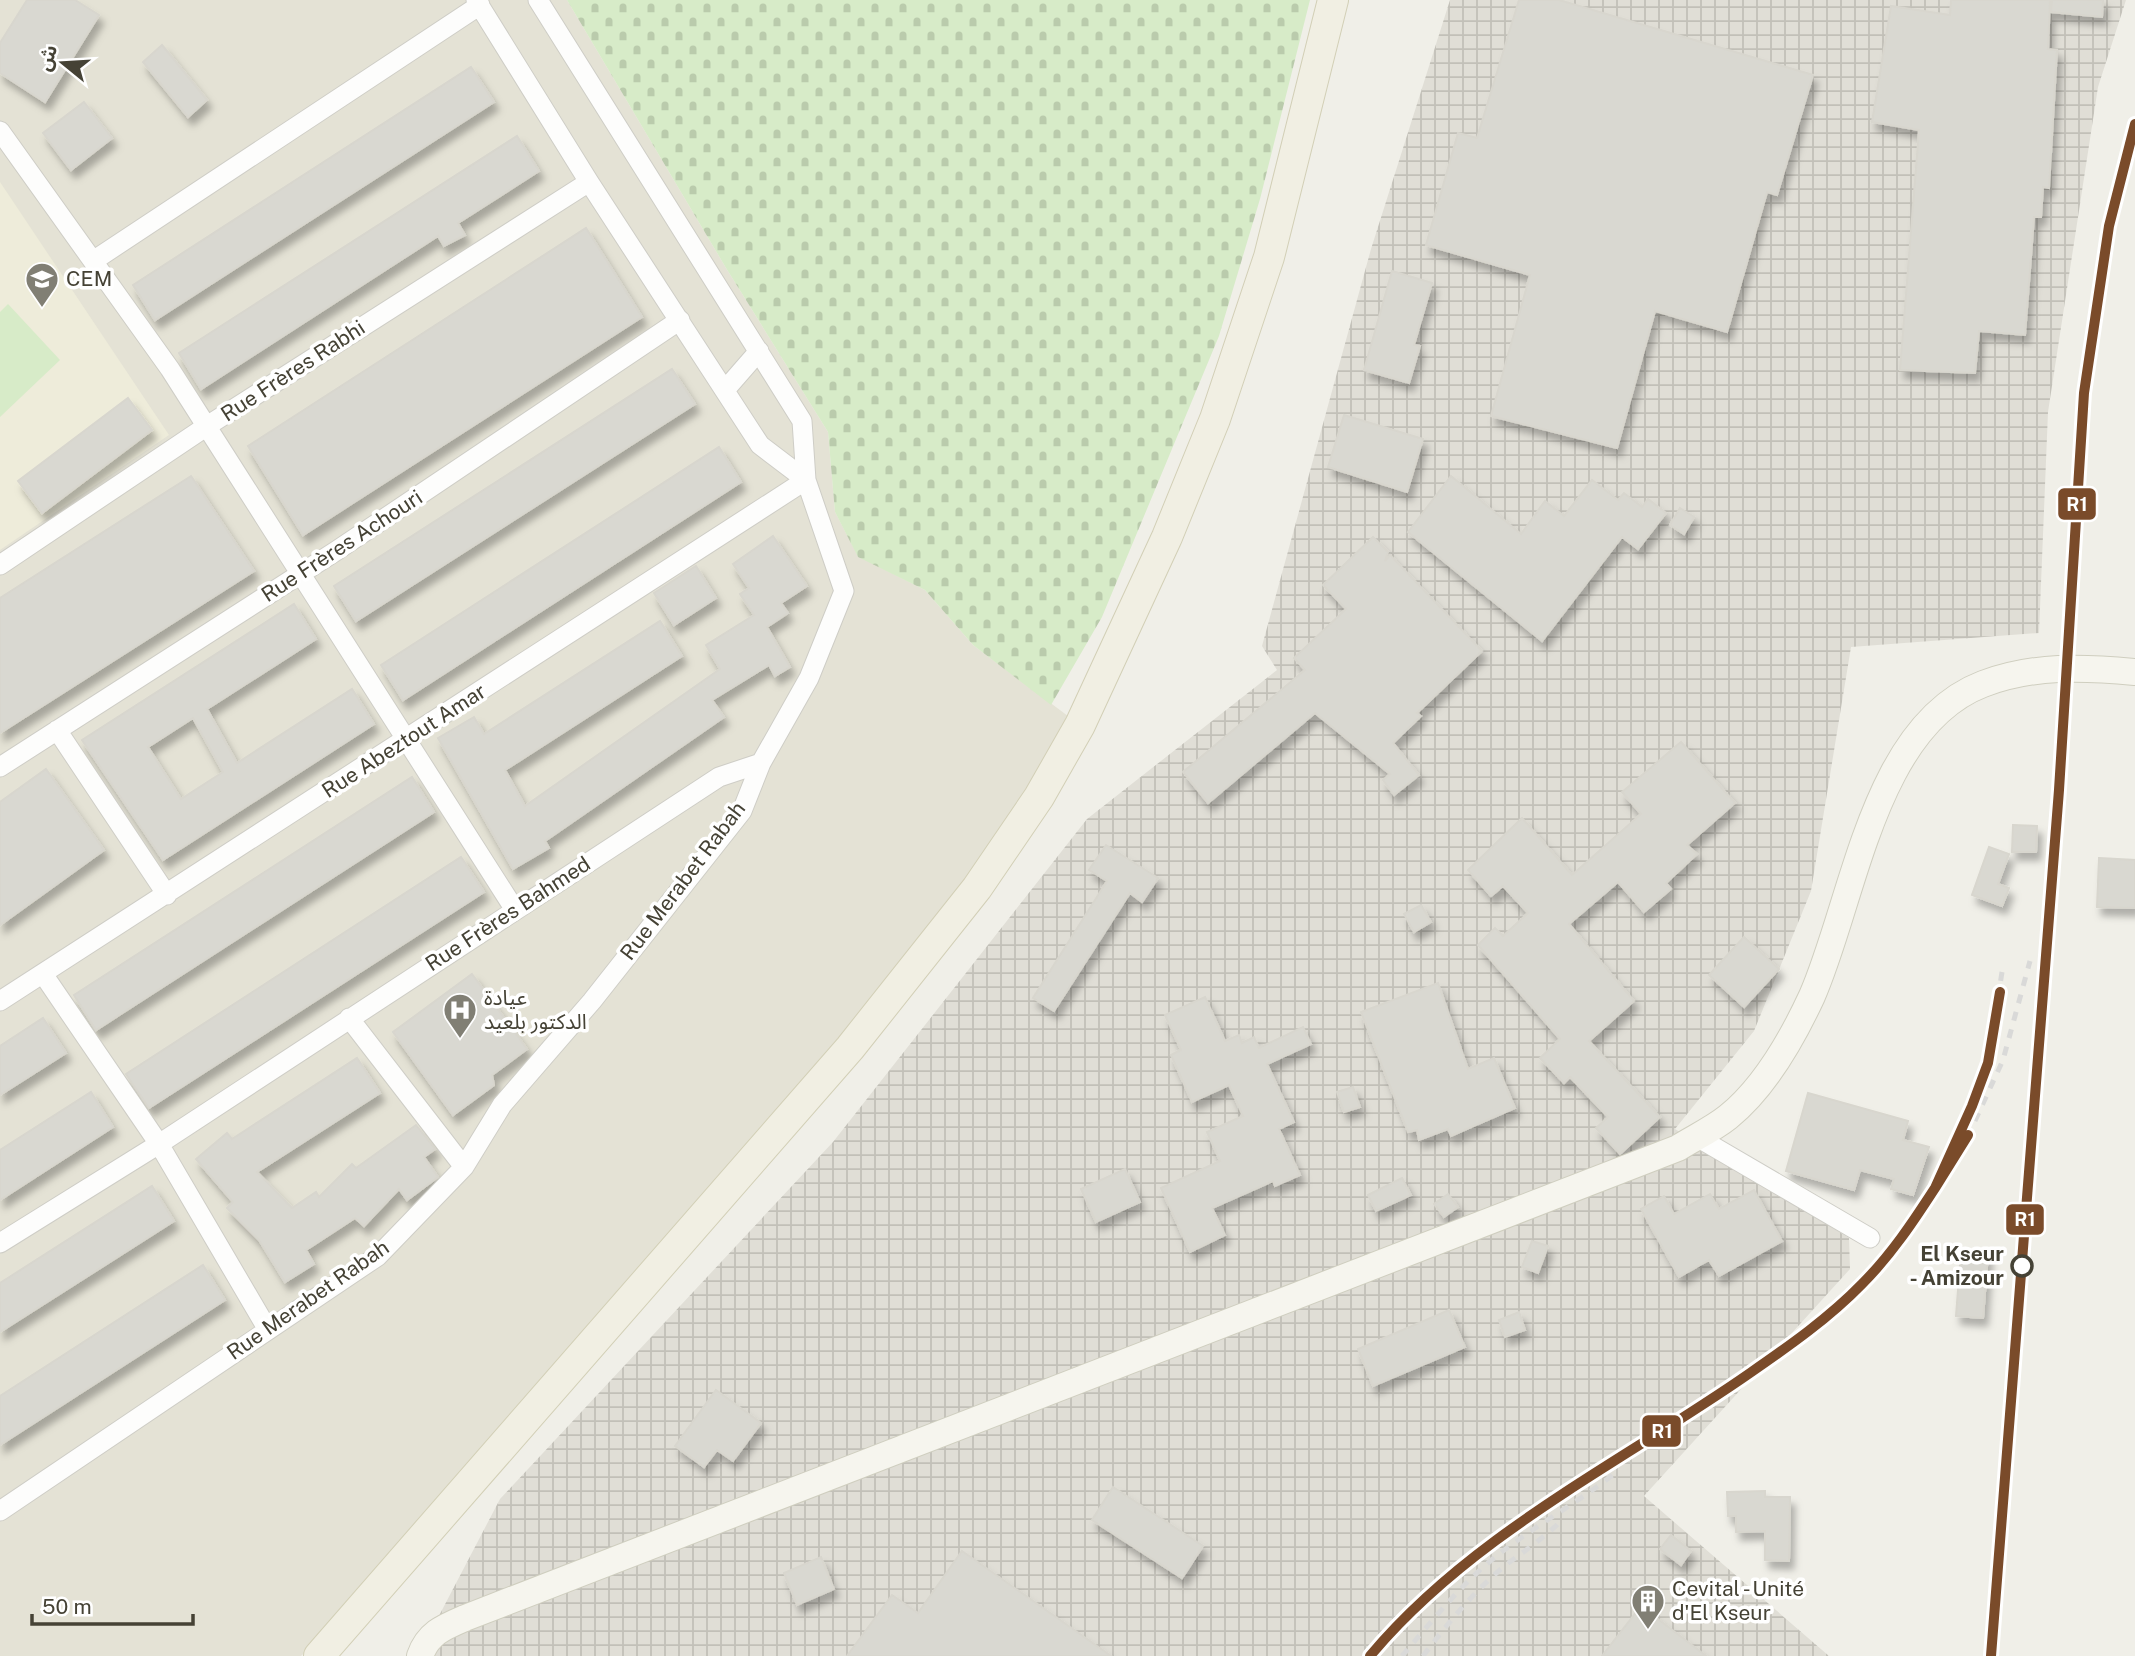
<svg xmlns="http://www.w3.org/2000/svg" width="2135" height="1656" viewBox="0 0 2135 1656" font-family="'Public Sans','Noto Sans Arabic',sans-serif">
<defs>
<pattern id="industrial-grid" width="8" height="8" patternUnits="userSpaceOnUse" patternTransform="scale(1.75)"><rect width="8" height="8" fill="#e0ded6"/><path d="M0 4h8M4 0v8" fill="none" stroke="#c2c0b8"/></pattern>
<pattern id="cemetery-stones" width="16" height="16" patternUnits="userSpaceOnUse" patternTransform="scale(1.75)"><rect width="16" height="16" fill="#d7ebc8"/><path d="M2 7V4a2 2 0 0 1 4 0v3zM10 15v-3a2 2 0 0 1 4 0v3z" fill="#bacbac"/></pattern>
<filter id="shadow"><feDropShadow dx="4.5" dy="8" stdDeviation="3.5" flood-color="#0004"/></filter>
</defs>
<rect width="100%" height="100%" fill="#f0efe8"/>
<path fill="#e4e2d5" d="M0 0H567L726 268 828 432 835 512 858 556 925 590 973 645 1080 725 977 888 403 1557 301 1656H0Z"/>
<path fill="url(#industrial-grid)" d="M1450 0H2126L2098 87 2048 412 2039 633 1851 647 1811 891 1754 1031 1675 1129 1849 1238 1850 1269 1644 1496 1829 1656H418L500 1499 833 1142 1087 819 1277 670 1262 646 1371 249Z"/>
<path fill="#eeecda" d="M0 182 169 435 0 550Z"/>
<path fill="url(#cemetery-stones)" d="M567 0H1310L1260 199 1219 336 1102 617 1051 705 973 645 925 590 858 557 835 512 828 432 726 268Z"/>
<path fill="#d7ebc8" d="M8 304 60 360 0 417V312Z"/>
<path fill="#d9d8d1" stroke="#d8d6ce" stroke-width="2" fill-rule="evenodd" filter="url(#shadow)" d="M27 0H75L99 15 45 102 0 73V43Z
M1519 0H1559L1813 75 1777 195 1767 192 1727 332 1655 311 1617 448 1491 416 1530 275 1426 245 1458 133 1477 138Z
M1951 0H2050L2048 49 2057 50 2049 188 2043 187 2041 217H2034L2025 335 1979 331 1975 373 1900 370 1919 130 1872 122 1891 6 1950 15Z
M2052 0H2103L2102 17 2051 12Z
M162 45 207 100 188 117 143 62Z
M471 67 494 102 155 320 133 285Z
M84 102 112 138 71 170 43 133Z
M517 136 539 171 458 223 465 235 444 246 438 236 201 389 179 353Z
M586 228 642 317 303 535 248 446Z
M1392 271 1432 283 1414 345 1420 346 1409 383 1364 370Z
M672 369 695 404 356 621 334 586Z
M128 398 152 430 42 513 18 481Z
M1344 415 1423 439 1407 492 1328 467Z
M719 447 741 482 403 700 381 665Z
M191 476 254 571 0 733V598Z
M1451 476 1521 534 1545 501 1564 516 1592 480 1618 500 1624 493 1642 507 1648 499 1666 513 1638 549 1622 537 1542 641 1408 532Z
M1680 508 1694 517 1684 534 1670 525Z
M773 536 807 586 781 603 788 613 767 627 790 667 775 676 769 665 712 700 724 717 545 841 549 848 513 869 438 738 474 717 484 734 660 621 682 656 505 770 525 806 720 669 706 645 754 615 740 594 749 588 733 564Z
M1373 537 1388 552 1385 561 1390 555 1482 651 1417 713 1421 716 1393 743 1419 775 1394 795 1383 780 1390 774 1315 713 1208 803 1183 772 1305 670 1294 658 1346 609 1323 585Z
M696 566 716 598 674 625 654 593Z
M294 604 316 639 207 709 237 763 352 689 374 724 163 860 82 740ZM193 718 223 772 181 799 148 747Z
M1681 742 1735 803 1687 845 1697 854 1666 883 1671 889 1644 912 1618 882 1569 924 1634 1001 1589 1041 1660 1117 1620 1154 1596 1128 1608 1117 1570 1077 1564 1083 1540 1058 1560 1039 1478 945 1495 928 1503 936 1528 913 1503 886 1491 896 1468 870 1522 818 1572 875 1641 814 1622 792Z
M46 769 104 850 0 925V802Z
M412 777 434 812 96 1030 74 995Z
M2013 825 2037 826 2036 852H2012Z
M1106 845 1158 878 1142 902 1130 893 1054 1011 1033 998 1107 881 1089 870Z
M1989 847 2009 854 1998 884 2009 888 2002 906 1972 895Z
M461 857 484 892 149 1108 126 1074Z
M2099 858 2135 860V908L2097 907Z
M1421 905 1431 922 1414 932 1404 914Z
M1744 937 1779 969 1744 1007 1709 975Z
M472 974 527 1049 492 1075 494 1085 453 1115 393 1032Z
M1438 983 1468 1069 1494 1058 1515 1108 1451 1136 1448 1129 1419 1140 1417 1130 1408 1132 1361 1012Z
M1205 997 1225 1041 1239 1035 1242 1043 1254 1037 1259 1048 1303 1027 1311 1044 1267 1064 1294 1122 1279 1129 1300 1175 1275 1186 1273 1181 1212 1208 1225 1235 1190 1252 1161 1188 1220 1161 1207 1132 1243 1116 1229 1085 1192 1102 1171 1055 1181 1050 1165 1015Z
M43 1018 66 1053 0 1095V1046Z
M357 1058 380 1093 257 1172 292 1208 316 1192 319 1197 352 1164 356 1168 416 1125 435 1149 424 1157 438 1177 407 1200 399 1189 364 1226 355 1218 306 1250 314 1264 285 1282 259 1240 227 1208 233 1202 196 1159 227 1133 232 1139Z
M1353 1087 1360 1107 1344 1112 1337 1092Z
M91 1092 113 1127 0 1200V1150Z
M1808 1093 1908 1121 1903 1140 1929 1147 1913 1195 1891 1189 1894 1179 1860 1170 1854 1190 1786 1171Z
M1125 1169 1140 1202 1096 1222 1081 1189Z
M1402 1178 1411 1195 1376 1211 1368 1195Z
M152 1186 174 1221 0 1332V1283Z
M1754 1190 1782 1241 1719 1276 1709 1260 1679 1277 1641 1209 1664 1196 1674 1214 1710 1194 1719 1209Z
M1448 1194 1458 1207 1444 1217 1434 1204Z
M1532 1241 1548 1246 1538 1273 1522 1267Z
M1961 1251 1988 1254 1983 1318 1956 1316Z
M203 1265 225 1300 0 1445V1396Z
M1449 1310 1465 1347 1373 1386 1358 1349Z
M1519 1312 1525 1330 1505 1337 1499 1320Z
M716 1390 761 1423 733 1461 717 1450 704 1467 675 1446Z
M1113 1487 1203 1546 1182 1578 1092 1520Z
M1765 1491V1497H1790L1789 1561 1765 1560V1531L1736 1532V1516H1728L1727 1492Z
M1671 1535 1691 1551 1681 1565 1660 1549Z
M962 1551 1111 1656H847L892 1595 918 1613Z
M821 1557 834 1589 797 1605 784 1573Z
M1641 1606 1706 1656H1602Z"/>
<g fill="none" stroke-linecap="round" stroke-linejoin="round">
<defs>
<path id="minor" d="M476 0 589 182 760 445 806 480
M0 131 170 369 515 910
M93 261 480 5
M725 390 759 351
M0 565 207 426 589 182
M57 730 167 895
M0 767 336 551 680 320
M43 974 159 1144 268 1330
M0 1001 806 480
M349 1018 464 1167
M1697 1137 1870 1238
M0 1243 159 1144 719 777 761 763 809 678 844 591 806 480 802 421 538 0
M0 1511 378 1256 464 1167 502 1105 592 1001 742 811 761 763"/>
<path id="secondary" d="M420 1656C428 1633 444 1627 465 1618L1678 1148C1694 1138 1713 1129 1728 1117 1764 1088 1793 1037 1812 996 1854 901 1873 726 1983 684 2033 665 2083 667 2135 672"/>
<path id="primary" d="M319 1656 850 1048 977 888 1039 797 1080 725 1167 537 1215 419 1269 257 1333 0"/>
</defs>
<use href="#minor" stroke="#cecdc6" stroke-width="21"/>
<use href="#secondary" stroke="#cfcebf" stroke-width="28"/>
<use href="#primary" stroke="#d2cfb6" stroke-width="32"/>
<use href="#minor" stroke="#fdfdfc" stroke-width="19"/>
<use href="#secondary" stroke="#f6f5ee" stroke-width="26"/>
<use href="#primary" stroke="#f1efe3" stroke-width="30"/>
<path stroke="#d9d9d8" stroke-width="5" stroke-dasharray="9 9" stroke-linecap="butt" d="M2002 972 1988 1063 1972 1106 1935 1188 1968 1136 2003 1060 2030 961
M1370 1656C1472 1534 1621 1463 1750 1373 1789 1346 1829 1318 1862 1284 1891 1255 1913 1222 1935 1188
M1402 1656C1433 1620 1465 1579 1503 1551 1541 1522 1582 1500 1619 1470
M1423 1656C1448 1623 1475 1590 1507 1564 1526 1550 1545 1537 1562 1520"/>
<defs>
<path id="rail-1" d="M1968 1135 1935 1188 1972 1106 1988 1063 2000 992
M1370 1656C1472 1534 1621 1463 1750 1373 1789 1346 1829 1318 1862 1284 1891 1255 1913 1222 1935 1188
M1991 1656 2059 790 2084 393 2109 226 2135 124"/>
</defs>
<use href="#rail-1" stroke="#fff" stroke-width="16"/>
<use href="#rail-1" stroke="#7a4b2a" stroke-width="10"/>
</g>
<defs>
<symbol id="school-pin" viewBox="-11 -11 22 30"><path d="M0 17L-7.5 6A9.5 9.5 0 1 1 7.5 6Z" fill="#817f74" stroke="#fff"/><path d="M0-5L7-2L0 1L-7-2ZM-4 1L0 2.5L4 1V4Q0 6-4 4Z" fill="#fff"/></symbol>
<symbol id="hospital-pin" viewBox="-11 -11 22 30"><path d="M0 17L-7.5 6A9.5 9.5 0 1 1 7.5 6Z" fill="#817f74" stroke="#fff"/><path d="M-5-5h3v3.5h4V-5h3V5h-3V1.5h-4V5h-3Z" fill="#fff"/></symbol>
<symbol id="building-pin" viewBox="-11 -11 22 30"><path d="M0 17L-7.5 6A9.5 9.5 0 1 1 7.5 6Z" fill="#817f74" stroke="#fff"/><path d="M-4-6H4V6H1V3H-1V6H-4ZM-2.5-4.3h1.7v1.8h-1.7ZM.8-4.3h1.7v1.8H.8ZM-2.5-1h1.7V.8h-1.7ZM.8-1h1.7V.8H.8Z" fill="#fff"/></symbol>
</defs>
<g fill-rule="evenodd">
<use href="#school-pin" x="23" y="260" width="38" height="52"/>
<use href="#hospital-pin" x="441" y="991" width="38" height="52"/>
<use href="#building-pin" x="1629" y="1582" width="38" height="52"/>
</g>
<circle fill="#fff" stroke="#454235" stroke-width="3.5" cx="2022" cy="1266" r="10"/>
<g text-anchor="middle" stroke-width="7" stroke-linejoin="round" paint-order="stroke">
<g font-size="21" fill="#454235" stroke="#fff" text-anchor="start">
<text x="66" y="286">CEM</text>
<text x="484" y="1005">عيادة<tspan x="484" dy="24">الدكتور بلعيد</tspan></text>
<text x="1672" y="1596">Cevital - Unité<tspan x="1672" dy="24">d'El Kseur</tspan></text>
</g>
<g font-size="21" fill="#454235" stroke="#fff">
<text transform="translate(293 371) rotate(-33)" y="7">Rue Frères Rabhi</text>
<text transform="translate(342 546) rotate(-33)" y="7">Rue Frères Achouri</text>
<text transform="translate(404 741) rotate(-33)" y="7">Rue Abeztout Amar</text>
<text transform="translate(683 881) rotate(-53)" y="7">Rue Merabet Rabah</text>
<text transform="translate(508 914) rotate(-33)" y="7">Rue Frères Bahmed</text>
<text transform="translate(308 1300) rotate(-35)" y="7">Rue Merabet Rabah</text>
</g>
<g font-size="21" font-weight="bold" fill="#454235" stroke="#fff" text-anchor="end">
<text x="2004" y="1261">El Kseur<tspan x="2004" dy="24">- Amizour</tspan></text>
</g>
</g>
<g stroke="#fff" stroke-width="2.5">
<rect x="2057" y="487" width="40" height="34" rx="7" fill="#7a4b2a"/>
<rect x="2005" y="1203" width="40" height="33" rx="7" fill="#7a4b2a"/>
<rect x="1641" y="1414" width="41" height="34" rx="7" fill="#7a4b2a"/>
</g>
<g font-size="19" text-anchor="middle" font-weight="bold" fill="#fff">
<text x="2077" y="511">R1</text>
<text x="2025" y="1226">R1</text>
<text x="1662" y="1438">R1</text>
</g>
<g transform="translate(63 63) rotate(288)" stroke="#ffffff" stroke-width="5" paint-order="stroke">
<path d="M0-5L12 26L0 18L-12 26Z" fill="#454235"/>
<text y="-10" font-size="19" font-weight="bold" text-anchor="middle" fill="#454235">ش</text>
</g>
<path d="M32 1614v10h161v-10" fill="none" stroke="#454235" stroke-width="3.5"/>
<text x="42" y="1614" font-size="21" fill="#454235" stroke="#ffffff" stroke-width="5" paint-order="stroke">50 m</text>
</svg>
